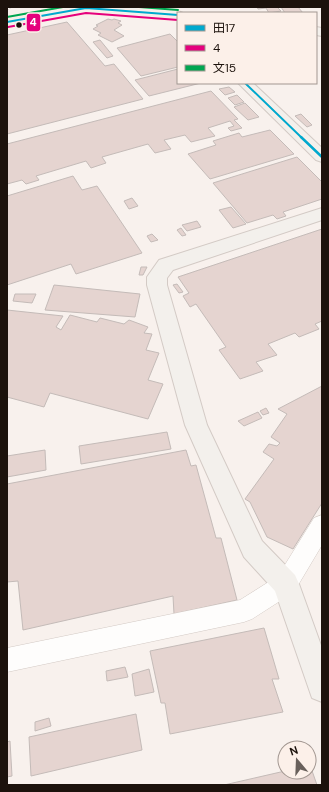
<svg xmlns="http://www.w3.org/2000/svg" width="329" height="792" viewBox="0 0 329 792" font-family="'DM Sans','Noto Sans JP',sans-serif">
<rect width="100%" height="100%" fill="#f8f1ed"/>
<path fill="#e5d4d0" stroke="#c4bbb8" d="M257 7H277L281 11 269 13 266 8 258 9Z
M281 7H298L303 13H285Z
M108 19 112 20 114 19 121 21 118 23 122 25 114 30 124 36 112 42 98 35 101 33 93 29 98 26 96 25Z
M67 22 105 66 114 64 143 99 7 134V35Z
M170 34 178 42V67L141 76 117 48Z
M100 40 113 56 107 58 93 42Z
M178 69V83H201L149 96 135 80Z
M229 87 235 92 225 95 219 89Z
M211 91 238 119 234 120 242 128 231 131 228 128 234 126 230 121 208 128 215 136 191 142 185 135 164 140 171 149 155 153 148 144 102 157 106 163 91 168 86 161 36 176 39 180 26 184 22 180 7 184V144Z
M237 95 244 102 235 105 228 98Z
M245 103 259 117 248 120 234 107Z
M301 114 312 125 307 127 295 116Z
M270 130 294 154 210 179 188 154 216 145 213 141 239 133 242 137Z
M297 157 322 182V199L283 212 286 216 277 219 273 215 247 223 213 183Z
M73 176 82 190 97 186 142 253 76 274 71 264 7 285V196Z
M132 198 138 206 129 209 124 201Z
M231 207 246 224 233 228 219 210Z
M197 221 201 227 187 231 182 225Z
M181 228 186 235 182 236 177 230Z
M322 229V321L315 324 319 329 299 337 295 333 268 344 277 355 256 362 263 371 240 379 219 350 226 347 196 304 190 307 183 296 189 293 178 277Z
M152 234 158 240 151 242 147 236Z
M141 267H147L143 275H139Z
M177 284 183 292 179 293 173 285Z
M54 285 140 294 135 317 45 310Z
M15 294H36L32 303 13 301Z
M7 310 63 316 56 327 61 330 70 315 97 322 100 318 124 324 129 320 148 327 144 333 152 334 146 350 159 353 148 380 163 384 148 419 50 393 44 407 7 397Z
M322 386V503L293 549 267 537 250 502 245 499 274 459 263 452 269 444 277 446 280 443 271 437 287 414 278 409Z
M266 408 269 413 263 415 260 411Z
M258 412 262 418 244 426 238 421Z
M167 432 171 449 81 464 79 446Z
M45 450 46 470 7 477V456Z
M186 450 191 466 196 465 216 538H221L237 600 174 614 173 596 23 630 18 581 7 582V484Z
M264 628 279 679H272L283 712 170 734 165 703H161L150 651Z
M125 667 128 677 107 681 106 671Z
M149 669 154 692 135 696 132 674Z
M136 714 142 750 31 776 29 737Z
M49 718 51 726 35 731V722Z
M10 741 12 776 7 777V742Z
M310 765 317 785H224L285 771 309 772Z"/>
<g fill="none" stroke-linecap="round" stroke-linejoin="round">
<defs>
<path id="lane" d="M7 7H12L7 10Z"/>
<path id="street" d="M322 515V545L294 592 252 619 244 622 7 672V648L240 600 278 576 314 518Z"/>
<path id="secondary" d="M70 7H124L178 11 183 13H178V19L86 12 7 26V18Z
M316 27 322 28V36L316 35Z
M238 83H253L322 148V162L316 160Z
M322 208V220L173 270 167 278V285L207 425 262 541 295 575 299 584 322 648V702L312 698 275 591 244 557 185 425 147 285V277L159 260Z"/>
</defs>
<use href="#lane" stroke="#d3cac5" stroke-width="1"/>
<use href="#street" stroke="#d3cac5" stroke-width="1"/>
<use href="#secondary" stroke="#d3cac5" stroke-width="2"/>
<use href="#lane" fill="#fefdfc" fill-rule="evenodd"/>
<use href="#street" fill="#fefdfc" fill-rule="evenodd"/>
<use href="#secondary" fill="#f3f0ec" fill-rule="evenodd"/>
<defs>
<path id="bus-1-far1" d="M7 22 86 8 178 15
M245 83 302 138"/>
<path id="bus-1" d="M301 137 322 157"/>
<path id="bus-2" d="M8 27 86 13 178 20"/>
<path id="bus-3" d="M139 7 178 10
M7 17 63 7"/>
</defs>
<use href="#bus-1-far1" stroke="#fcf0e9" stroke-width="4"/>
<use href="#bus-1" stroke="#fcf0e9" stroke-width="5"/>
<use href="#bus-2" stroke="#fcf0e9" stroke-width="4"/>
<use href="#bus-3" stroke="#fcf0e9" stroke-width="4"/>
<use href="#bus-1-far1" stroke="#00a9ce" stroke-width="2"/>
<use href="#bus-1" stroke="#00a9ce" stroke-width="2.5"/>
<use href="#bus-2" stroke="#e5007d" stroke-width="2"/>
<use href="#bus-3" stroke="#00a651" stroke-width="2"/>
</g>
<circle fill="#1c120c" stroke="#fcf0e9" stroke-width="1.5" cx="19" cy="25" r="3.5"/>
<rect stroke="#fcf0e9" stroke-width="1.5" x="26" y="13" width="15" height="19" rx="4" fill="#e5007d"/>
<g font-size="11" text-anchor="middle" font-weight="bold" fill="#fff">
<text x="33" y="26">4</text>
</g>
<rect width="329" height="792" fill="none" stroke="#1c120c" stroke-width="16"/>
<rect x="177" y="12" width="140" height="72" fill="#fcf0e9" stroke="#a29791"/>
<rect x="185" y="25" width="20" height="6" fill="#00a9ce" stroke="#a29791"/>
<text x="213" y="32" font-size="12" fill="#1c120c">田17</text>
<rect x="185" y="45" width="20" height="6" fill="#e5007d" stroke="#a29791"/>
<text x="213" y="52" font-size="12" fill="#1c120c">4</text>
<rect x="185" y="65" width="20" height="6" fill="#00a651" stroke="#a29791"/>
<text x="213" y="72" font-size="12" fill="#1c120c">文15</text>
<g transform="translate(297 760) rotate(341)"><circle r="19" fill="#fcf0e9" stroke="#a29791"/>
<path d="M0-3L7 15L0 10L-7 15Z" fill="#69605b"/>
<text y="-6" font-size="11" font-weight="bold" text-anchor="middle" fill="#1c120c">N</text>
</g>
</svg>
